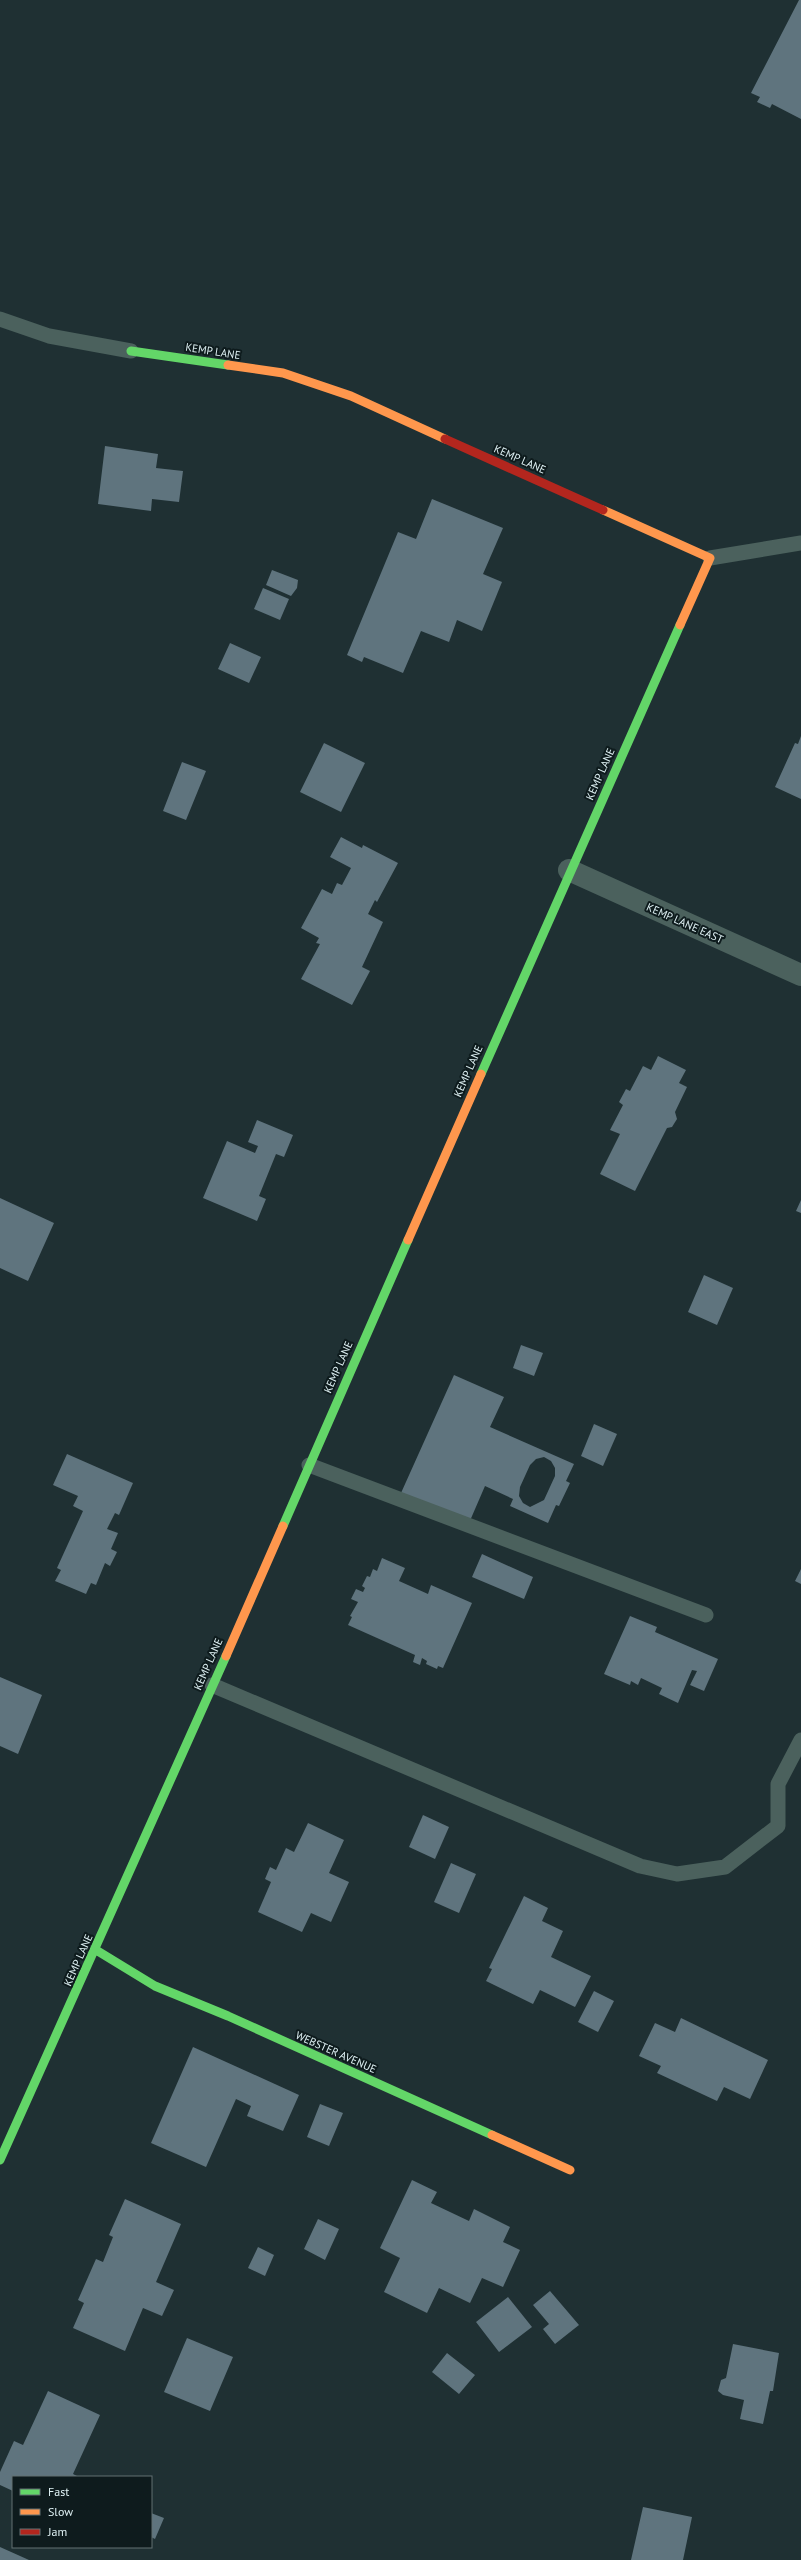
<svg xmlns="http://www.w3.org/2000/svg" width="801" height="2560" viewBox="0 0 801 2560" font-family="'PT Sans',sans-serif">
<rect width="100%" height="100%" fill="#1f3033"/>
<path fill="#5f747e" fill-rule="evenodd" d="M799 0H801V119L772 104 770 108 757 102 760 97 751 93Z
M105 446 158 454 156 468 183 471 179 502 152 499 151 511 98 504Z
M432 499 503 528 483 574 502 582 482 631 457 620 449 642 421 631 403 673 364 657 362 662 347 655 398 532 416 539Z
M272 570 298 580 297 588 291 596 266 585Z
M263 588 289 599 280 620 254 609Z
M230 643 261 657 249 683 218 669Z
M801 736V799L775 787 795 743 798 744Z
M324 743 365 763 341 812 300 792Z
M182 762 206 771 186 820 163 811Z
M341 837 362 848 363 845 398 863 377 902 375 900 368 914 383 922 362 967 370 971 352 1005 301 979 320 944 316 943 319 938 301 928 322 889 332 894 337 883 342 885 351 868 330 857Z
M658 1056 686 1070 679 1083 687 1087 675 1112 677 1119 672 1127 667 1128 635 1191 600 1174 620 1134 610 1130 623 1105 619 1102 626 1089 630 1091 643 1066 651 1070Z
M257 1120 293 1135 284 1157 276 1154 259 1196 266 1199 257 1221 203 1198 227 1141 255 1153 258 1146 248 1142Z
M0 1198 54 1223 28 1281 0 1268Z
M801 1200V1213L796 1211Z
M704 1275 733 1288 717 1325 688 1312Z
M521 1345 543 1353 534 1376 513 1368Z
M454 1375 504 1397 490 1427 574 1464 566 1481 570 1483 559 1506 556 1505 548 1523 510 1506 513 1499 485 1486 469 1523 401 1493ZM544 1457 551 1461 555 1468V1476L544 1500 530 1507 523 1503 519 1496 520 1487 530 1465 536 1459Z
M594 1424 617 1434 603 1466 581 1456Z
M67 1454 133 1483 119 1515 115 1513 107 1529 118 1533 111 1549 117 1552 110 1566 105 1563 96 1585 91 1583 86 1594 55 1581 61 1570 57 1568 83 1511 73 1506 78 1496 53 1485Z
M482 1554 533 1577 524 1599 472 1577Z
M382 1558 405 1568 399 1581 428 1594 431 1585 472 1603 443 1668 438 1666 437 1669 426 1664 427 1661 422 1658 420 1665 413 1662 415 1655 348 1625 352 1617 350 1616 358 1602 351 1599 356 1589 363 1592 365 1588 362 1586 367 1576 370 1577 373 1569 377 1571Z
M801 1569V1584L795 1581Z
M630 1616 657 1627 655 1632 718 1659 704 1691 690 1685 697 1671 692 1670 678 1703 659 1694 662 1688 641 1678 638 1685 631 1681 630 1685 604 1674Z
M0 1677 42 1695 18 1754 0 1746Z
M423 1815 449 1827 435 1859 409 1847Z
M308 1823 344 1840 329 1873 349 1882 331 1922 311 1913 302 1932 258 1912 271 1882 265 1879 270 1867 276 1870 286 1848 294 1852Z
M451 1863 476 1874 459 1913 434 1902Z
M524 1896 548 1908 542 1921 563 1931 551 1957 591 1976 575 2007 540 1990 533 2004 486 1981 492 1969 489 1968Z
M594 1991 614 2001 598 2032 578 2022Z
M681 2018 768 2060 750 2099 724 2087 717 2101 657 2073 661 2066 639 2056 655 2023 675 2032Z
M193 2047 299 2095 283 2131 247 2116 251 2106 236 2099 206 2167 151 2143Z
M320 2104 343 2113 329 2146 307 2137Z
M412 2180 437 2192 431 2203 469 2221 474 2209 510 2227 503 2242 520 2250 503 2287 482 2278 470 2303 439 2288 427 2313 384 2292 400 2258 380 2248Z
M125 2199 181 2224 156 2282 174 2290 162 2316 143 2308 125 2351 73 2328 84 2303 78 2300 96 2259 103 2262 113 2237 109 2235Z
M318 2219 339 2229 325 2260 304 2249Z
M258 2247 274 2255 265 2276 248 2268Z
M550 2291 579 2325 555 2344 543 2329 549 2324 533 2305Z
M508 2297 532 2327 499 2352 476 2322Z
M187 2338 233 2357 210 2411 164 2392Z
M733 2344 779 2353 773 2391H770L763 2424 740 2419 744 2400 723 2395 718 2391 721 2380 726 2378Z
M447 2353 475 2375 459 2394 432 2372Z
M48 2391 100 2415 73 2474 79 2477H13V2491L0 2485V2472L14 2441 23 2445Z
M643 2507 692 2517 683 2560H631Z
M151 2513 164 2518 155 2539 151 2537Z
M0 2547 29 2560H0Z"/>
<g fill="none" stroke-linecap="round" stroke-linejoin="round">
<path stroke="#4b615d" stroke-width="15" d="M0 319 49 336 131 351
M710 558 801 543
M309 1465 706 1615
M212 1685 640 1866 677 1874 725 1867 778 1826V1784L801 1740"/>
<path stroke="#4b615d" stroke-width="22" d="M569 870 801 975"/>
<path stroke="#63d668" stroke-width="9" d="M131 351 228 365
M481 1074 680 625
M283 1526 408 1240
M96 1950 155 1986 228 2016 492 2135
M0 2160 226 1656"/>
<path stroke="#ff974d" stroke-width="9" d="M228 365 283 373 351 396 445 439
M603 510 710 558 680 625
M408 1240 481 1074
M226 1656 283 1526
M492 2135 570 2170"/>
<path stroke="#b3261e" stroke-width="9" d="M445 439 603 510"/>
</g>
<g text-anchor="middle" stroke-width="4" stroke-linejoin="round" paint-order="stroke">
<g font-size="11" fill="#dff1f4" stroke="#0e1b1d">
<text transform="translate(213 351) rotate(9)" y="4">KEMP LANE</text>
<text transform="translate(520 459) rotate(24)" y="4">KEMP LANE</text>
<text transform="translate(600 774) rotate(-66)" y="4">KEMP LANE</text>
<text transform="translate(685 923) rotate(24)" y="4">KEMP LANE EAST</text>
<text transform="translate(468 1071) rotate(-66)" y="4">KEMP LANE</text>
<text transform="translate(338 1367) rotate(-66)" y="4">KEMP LANE</text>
<text transform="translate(208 1664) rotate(-66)" y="4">KEMP LANE</text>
<text transform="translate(78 1960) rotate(-66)" y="4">KEMP LANE</text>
<text transform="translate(336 2052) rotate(24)" y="4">WEBSTER AVENUE</text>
</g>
</g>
<rect x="12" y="2476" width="140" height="72" fill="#0e1b1d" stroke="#627173"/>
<rect x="20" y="2489" width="20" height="6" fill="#63d668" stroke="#627173"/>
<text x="48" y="2496" font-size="12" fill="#dff1f4">Fast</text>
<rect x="20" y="2509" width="20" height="6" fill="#ff974d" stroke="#627173"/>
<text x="48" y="2516" font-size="12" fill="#dff1f4">Slow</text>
<rect x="20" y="2529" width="20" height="6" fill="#b3261e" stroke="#627173"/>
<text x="48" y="2536" font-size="12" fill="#dff1f4">Jam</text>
</svg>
